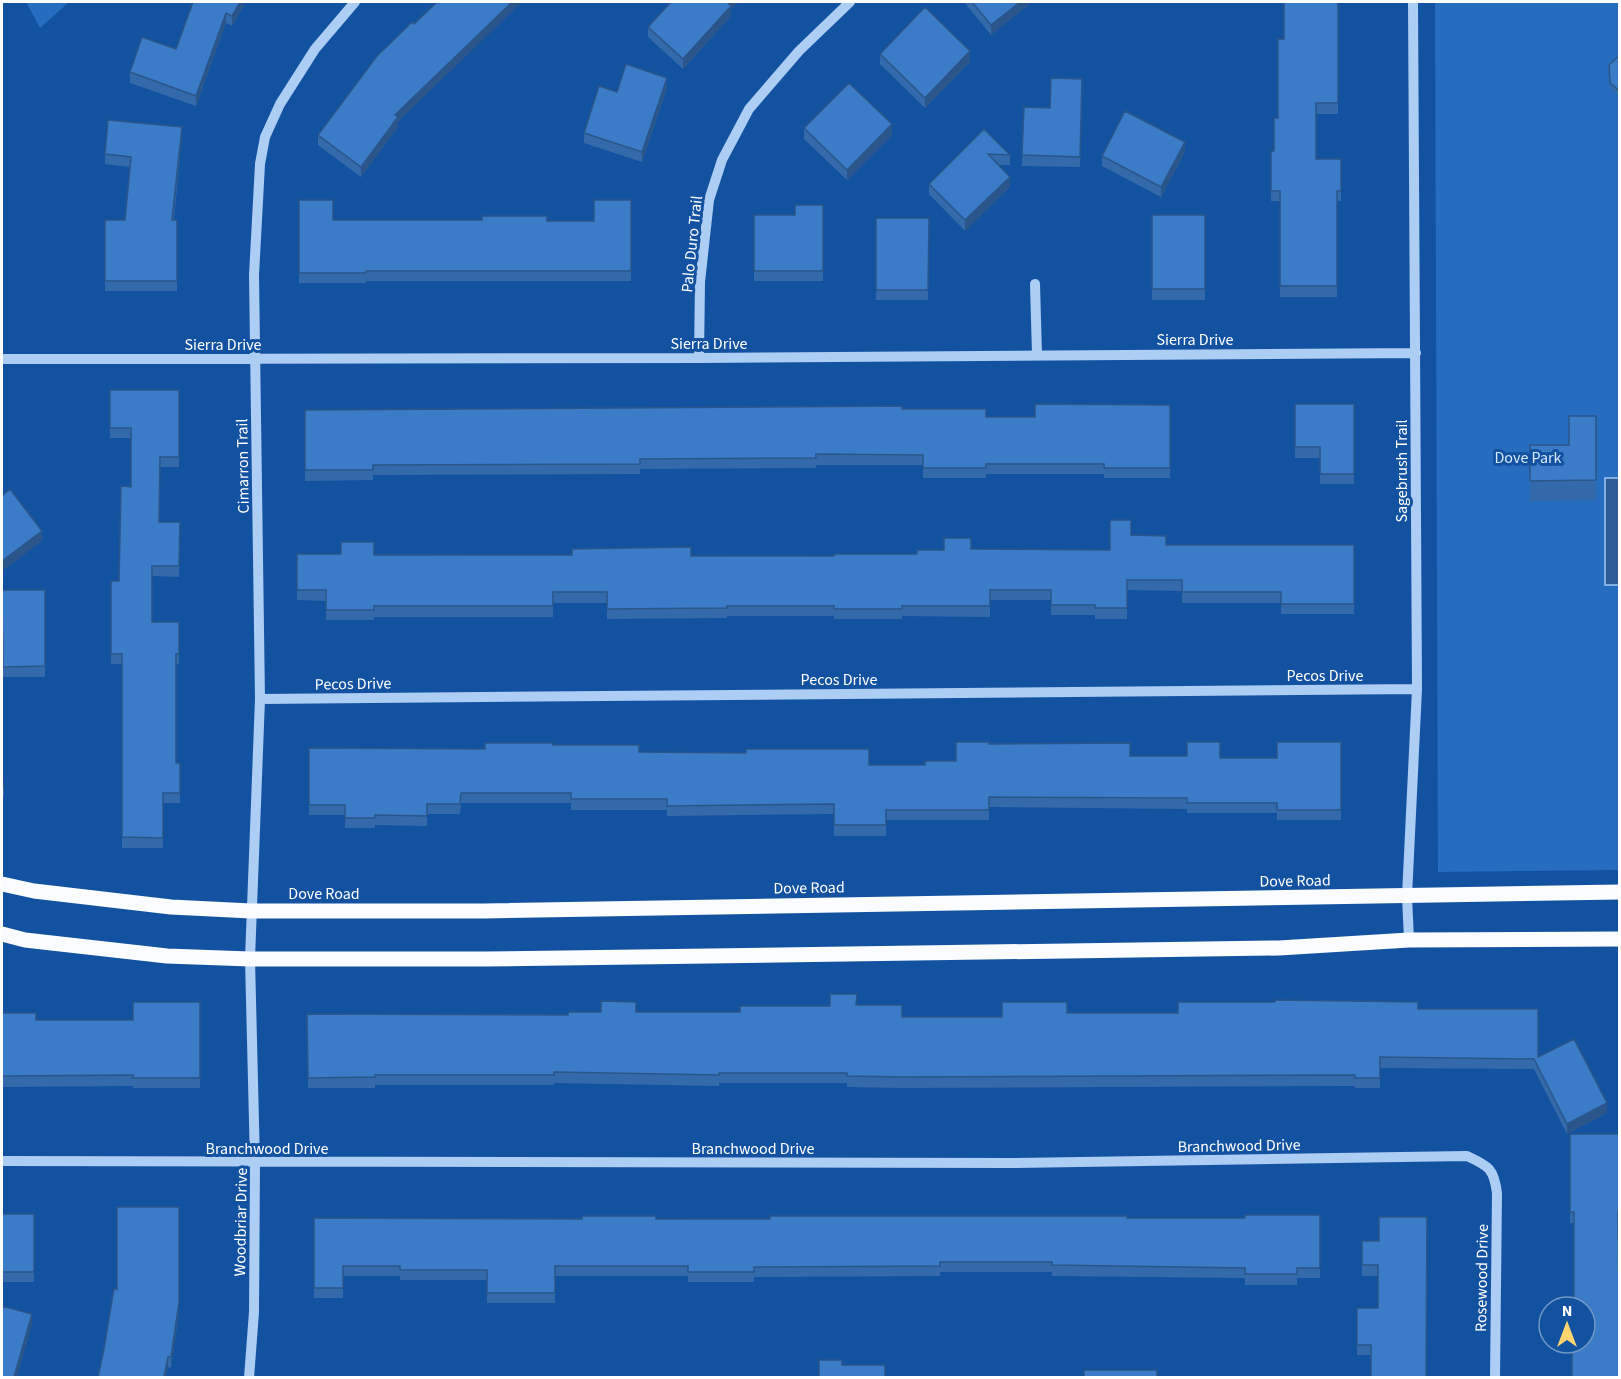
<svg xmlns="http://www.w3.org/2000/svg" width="1621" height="1379" viewBox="0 0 1621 1379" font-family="'Source Sans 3',sans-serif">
<rect width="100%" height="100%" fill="#1352a1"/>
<path fill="#266cbf" d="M26 2H69L40 28Z
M1435 2H1619V870L1438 872Z"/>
<path fill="#2f5c96" stroke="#9fc8f7" stroke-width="1.5" d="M1605 478H1619V585H1605Z"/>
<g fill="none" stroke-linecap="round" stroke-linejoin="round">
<path stroke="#accdf4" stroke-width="10" d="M1035 284 1037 355
M699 358 700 282 709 200 722 160 749 109 799 51 850 2
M2 359 699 358 1416 353
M260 699 1417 689
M1409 940 1407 896 1417 689 1413 2
M2 1161 1010 1163 1467 1156C1489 1166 1494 1169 1497 1193L1495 1378
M249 1378 254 1312 255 1163 250 959 260 699 254 275 260 164 265 137 280 104 315 49 355 2"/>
<path stroke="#fafcff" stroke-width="15" d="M2 884 34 891 171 907 251 911H484L1620 892
M2 934 25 940 167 956 250 959H484L1279 948 1409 940 1620 939"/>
</g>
<path fill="#346aab" d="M187 2H246L232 26 226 23 196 106 130 83V72L176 49 192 4Z
M964 2H1032L991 35Z
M1338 2V114H1316V159H1341V201H1337V297H1280V201H1271V151H1274L1278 118 1284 39Z
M731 9V16L683 69 648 37V27Z
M880 54 970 62 925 108 880 64Z
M1620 55V97L1610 88 1609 65Z
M1082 79 1080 167 1022 166 1024 107 1050 108Z
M667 88 642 162 584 143V133L617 92Z
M398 122V127L361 177 318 145V135Z
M804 128 892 135 847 180 804 139Z
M984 129 1010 155V165H998L1010 187 965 231 929 194V184Z
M182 137 174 220H177V291H105V220H125L130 167 105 164V154Z
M1185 152 1161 197 1102 166V156Z
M299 200 333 220 547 221H594L631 200V281H366V283H299Z
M823 205V281H754V215H795Z
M1152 215H1205V300H1152Z
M876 218H929L928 300H876Z
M110 390H179V467H160L159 522H180L179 577 152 576V622H179V664H176V763H180V803H163V848H122V664H111V581H119L131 487V438H110Z
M1295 404H1354V484H1320V458H1295Z
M1170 405V478H1104V474H986V478H923V465H816V468L640 469V474L373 475V480L305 481V410L902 409 986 417H1035Z
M1596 416V500L1530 501V445H1569Z
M1131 535 1166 545H1354V614H1281V603H1182V591L1127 590V619H1095V615H1051V600H990V617L902 616V619H834V616H727V618L607 619V603H553V617H374V620H326V601L297 600V554L834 556 917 554 944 550 971 549 1110 550Z
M2 590H45V677H3V635H2Z
M1341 742V820H1277V813H1187V809L989 807V820H886V836H834V814L667 816V810H571V803H461L460 814H427V826L375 825V828H345V815H309V748L485 749 553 745 639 752 869 765H925L956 761 989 744 1130 756 1220 758H1277Z
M2 776 4 787V797L2 798Z
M200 1002V1088H133V1086L2 1087V1013L36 1020H133Z
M857 1005 902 1017H1002L1067 1013H1178L1418 1009 1538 1057 1607 1113 1567 1134 1534 1069 1380 1068V1088H1355V1086L901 1088 847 1087V1083H719V1086L554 1083V1085H375V1088H308L307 1014 568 1015 601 1012H740Z
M1570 1134H1620L1618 1314 1585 1343 1574 1223H1570Z
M2 1214H34V1282H2Z
M1320 1215V1278H1297V1285H1245V1278L1052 1276V1272H940V1276L754 1277V1282H688V1276H555V1303H487V1280H400V1276H343V1298H314V1218L656 1219 1245 1218Z
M1362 1241H1379L1426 1377H1371V1355H1357V1308H1378V1276H1362Z
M179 1313 171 1368 104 1349Z"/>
<path fill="#2a568b" d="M240 2H246L232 26V16Z
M512 2H522L398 122V127L361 177V167L395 115Z
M727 2H739L731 9V16L683 69V59Z
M1020 2H1032L991 35V25Z
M226 13V23L196 106V96Z
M970 51V62L925 108V98Z
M667 78V88L642 162V152Z
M892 124V135L847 180V170Z
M182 127V137L172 230V220Z
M1185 142V152L1161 197V187Z
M1010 177V187L965 231V220Z
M42 531V541L2 571V561Z
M1607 1103V1113L1567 1134V1124Z
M179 1302V1313L171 1368V1357Z
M32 1314V1325L17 1377H14Z
M168 1357V1367L166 1377H164Z"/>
<path fill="#3c7bc7" stroke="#2a568b" stroke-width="1.5" d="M193 2H240L232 16 226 13 196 96 130 72 142 37 176 49Z
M437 2H512L395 115 398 117 361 167 318 135 377 56 412 22 414 24Z
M671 2H727L731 6 683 59 648 27Z
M972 2H1020L991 25Z
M1284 2H1338V103H1316V159H1341V191H1337V286H1280V191H1271V151H1274V118H1278V39H1284Z
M925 7 970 51 925 98 880 54Z
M1620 55V91L1610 83 1609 65Z
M626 64 667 78 642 152 584 133 599 86 617 92Z
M1051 78 1082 79 1080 157 1022 155 1024 107 1050 108Z
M849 83 892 124 847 170 804 128Z
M1125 111 1185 142 1161 187 1102 156Z
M108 120 182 127 172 220H177V281H105V220H125L131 157 105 154Z
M984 129 1010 155 988 154 1010 177 965 220 929 184Z
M299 200H333V220H482V216H547V221H594V200H631V271H366V273H299Z
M795 205H823V271H754V215H795Z
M1152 215H1205V289H1152Z
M876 218H929L928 290H876Z
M110 390H179V457H160L159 522H180L179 566H152V622H179V654H176V763H180V793H163V838L122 837V654H111V581H119L121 486 131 487V428H110Z
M1035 404 1170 405V468H1104V464H986V468H923V455L816 454V458L640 459V464L373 465V470H305V410L902 406V409H986V417H1035Z
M1295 404H1354V474H1320V447H1295Z
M1569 416H1596V480L1530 481V445H1569Z
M10 489 42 531 2 561V496Z
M1110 520H1131V535L1166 536V545H1354V604H1281V592H1182V580H1127V608H1095V605H1051V590H990V606H902V609H834V606H727V608L607 609V592H553V606H374V610H326V590H297V554H341V542H374V555H572V549L691 547V556H834V554H917V550H944V538H971V549L1110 550Z
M2 590H45V666L3 667Z
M956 742H989V744L1130 743V756H1187V742H1220V758H1277V742H1341V810H1277V803H1187V798L989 797V810H886V825H834V804L667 806V799H571V793H461L460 804H427V816L375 815V818H345V805H309V748L485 749V743H553V745H639V752L746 753V749H869V765H925V761H956Z
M2 776 4 787H2Z
M830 994H857L856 1005H902V1017H1002V1002H1067V1013H1178V1002H1275V1000L1418 1002V1009H1538V1057L1574 1039 1607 1103 1567 1124 1534 1059 1380 1057V1078H1355V1075L901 1077 847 1076V1073H719V1075L554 1072V1075H375V1077L308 1078 307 1014 568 1015V1012H601V1001L636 1002V1012H740V1006H830Z
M133 1002H200V1078H133V1075L2 1076V1013H36V1020H133Z
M1570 1134H1620V1212H1618L1620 1377H1572V1343H1585V1307H1574V1212H1570Z
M117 1207H179V1302L171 1357H168L164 1377H98L104 1349 114 1288 117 1289Z
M2 1214H34V1272H2Z
M1245 1215H1320V1268H1297V1274H1245V1268L1052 1265V1262H940V1266L754 1267V1272H688V1266H555V1293H487V1270H400V1266H343V1288H314V1218L582 1219V1216H656V1219H770V1216H1127V1218H1245Z
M1379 1217H1427L1426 1377H1371V1345H1357V1308H1378V1265H1362V1241H1379Z
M2 1306 32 1314 14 1377H2Z
M819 1360H842V1365H885V1377H819Z
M1084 1370H1157V1377H1084Z"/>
<g text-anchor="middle" stroke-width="6" stroke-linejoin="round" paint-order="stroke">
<g font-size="16" fill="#fff" stroke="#1352a1">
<text transform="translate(691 244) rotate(-84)" y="6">Palo Duro Trail</text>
<text x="1195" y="345">Sierra Drive</text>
<text x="709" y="349">Sierra Drive</text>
<text x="223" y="350">Sierra Drive</text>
<text transform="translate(242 466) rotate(-91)" y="6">Cimarron Trail</text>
<text transform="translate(1401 471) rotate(-90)" y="6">Sagebrush Trail</text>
<text x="1325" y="681">Pecos Drive</text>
<text x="839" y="685">Pecos Drive</text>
<text transform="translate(353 683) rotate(-1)" y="6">Pecos Drive</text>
<text transform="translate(1295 880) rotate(-1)" y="6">Dove Road</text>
<text transform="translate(809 887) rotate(-1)" y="6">Dove Road</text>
<text x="324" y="899">Dove Road</text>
<text transform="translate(1239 1145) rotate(-1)" y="6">Branchwood Drive</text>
<text x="267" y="1154">Branchwood Drive</text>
<text x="753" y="1154">Branchwood Drive</text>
<text transform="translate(240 1222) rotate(-89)" y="6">Woodbriar Drive</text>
<text transform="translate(1481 1278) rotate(-89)" y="6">Rosewood Drive</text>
</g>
<g font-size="16" fill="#d5e8fe" stroke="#1352a1">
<text x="1528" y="463">Dove Park</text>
</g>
</g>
<rect width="1621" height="1379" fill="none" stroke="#ffffff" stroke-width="6"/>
<g transform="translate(1567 1325)"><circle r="28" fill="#1352a1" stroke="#7197c7" stroke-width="1.5"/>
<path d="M0-4.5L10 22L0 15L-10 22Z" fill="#ffd570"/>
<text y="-9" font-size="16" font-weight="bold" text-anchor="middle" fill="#ffffff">N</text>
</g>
</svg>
